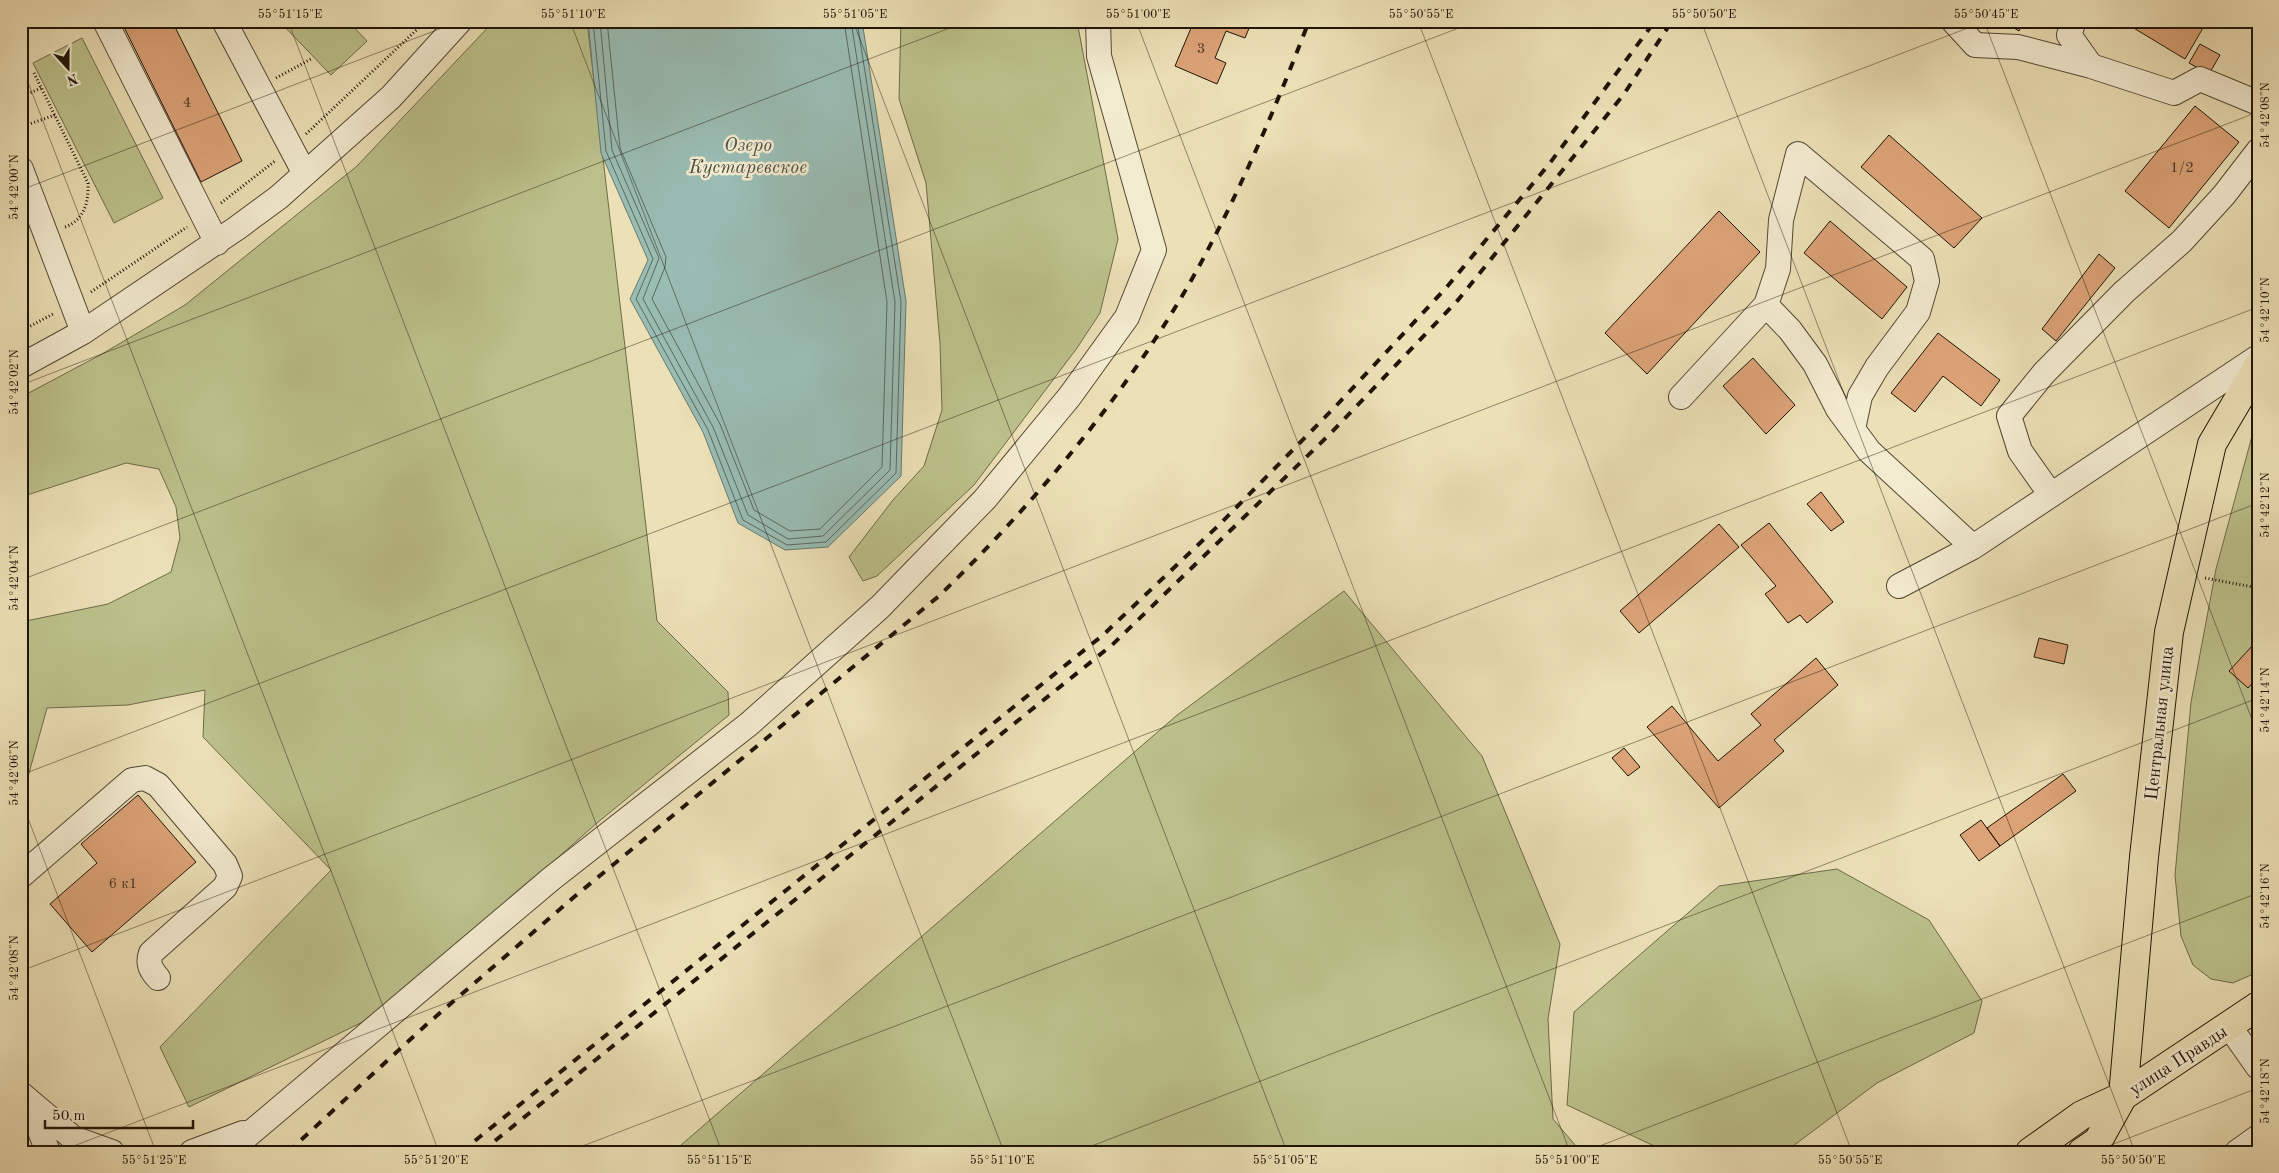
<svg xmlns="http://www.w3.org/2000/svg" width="2279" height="1173" viewBox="0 0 2279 1173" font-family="'Old Standard TT',serif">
<rect width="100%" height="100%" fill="#ece0b6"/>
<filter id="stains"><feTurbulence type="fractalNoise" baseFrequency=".004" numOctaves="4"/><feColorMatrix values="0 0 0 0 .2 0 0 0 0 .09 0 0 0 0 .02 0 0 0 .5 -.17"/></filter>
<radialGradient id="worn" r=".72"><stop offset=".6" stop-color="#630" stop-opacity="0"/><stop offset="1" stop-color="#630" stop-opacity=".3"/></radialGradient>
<path fill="#bcc18b" stroke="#6e6a4a" d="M348 21 367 41 331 75 280 22Z
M494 21H587L657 621 728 692 729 715 597 823 383 1012 189 1107 160 1047 331 870 203 737 205 690 128 705 47 708 26 784 21 793V622L108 604 171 572 180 538 176 507 159 469 126 463 21 497V397L102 354 185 305 206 288 357 166Z
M901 21H1077L1118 239 1100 313 1077 348 974 485 877 576 863 581 849 557 893 500 924 466 942 410 940 343 926 183 899 99Z
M82 38 163 198 114 223 33 63Z
M2258 414V972L2233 983 2211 979 2193 965 2181 936 2175 875 2191 702 2216 569Z
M1344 591 1482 756 1560 944 1548 1019 1553 1119 1581 1152H673L1176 716Z
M1837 869 1929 920 1982 1001 1974 1033 1877 1083 1785 1152H1667L1567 1105 1574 1012 1719 886Z"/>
<path fill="#99bcb3" stroke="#68796f" d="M588 21H862L906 301 901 476 828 547 785 550 738 523 703 432 630 299 648 260 601 153Z"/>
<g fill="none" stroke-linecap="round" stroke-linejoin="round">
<path stroke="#5c685e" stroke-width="1" d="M593 21 606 151 653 259 636 299 708 430 743 520 787 545 826 542 896 473 901 302 857 21
M600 21 612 150 659 258 643 299 713 427 748 515 788 539 823 536 890 470 895 302 851 21
M607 21 620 148 666 257 665 267 652 299 720 424 754 510 790 531 820 529 882 467 887 302 844 21"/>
</g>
<path fill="#dca377" stroke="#1f1408" d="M121 21H172L242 161 201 182Z
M1194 21H1252L1245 38 1226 31 1215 58 1226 63 1217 84 1175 66Z
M2002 21H2024L2019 31Z
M2122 21H2207L2185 59Z
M2200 44 2220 55 2209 74 2189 63Z
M2195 106 2239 142 2169 228 2125 191Z
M1889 135 1982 218 1954 248 1861 167Z
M1719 211 1760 252 1647 374 1605 333Z
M1830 221 1907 287 1882 319 1804 253Z
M2099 254 2115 268 2056 341 2042 329Z
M1938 333 2000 380 1981 406 1943 376 1915 412 1891 393Z
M1753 358 1795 405 1766 434 1723 386Z
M1821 492 1844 522 1831 531 1807 504Z
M1769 523 1833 602 1807 623 1800 615 1788 623 1765 594 1776 586 1741 545Z
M1719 524 1739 547 1639 633 1620 611Z
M2039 638 2068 645 2064 664 2034 657Z
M2253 645 2258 649V677L2248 688 2229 671Z
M1816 658 1838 685 1774 740 1784 751 1719 808 1647 727 1672 706 1718 761 1761 725 1751 714Z
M1624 748 1640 767 1628 776 1612 758Z
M2063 774 2076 791 2000 846 1987 828Z
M138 795 196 862 92 952 50 904 97 863 81 844Z
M1981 820 2000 846 1979 861 1960 835Z"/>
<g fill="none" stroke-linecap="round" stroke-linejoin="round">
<defs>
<path id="minor" d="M105 21 217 243
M224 21 305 174
M1953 21 1975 45 2018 47 2091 66
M2074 21 2069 35 2091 66 2174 93 2200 79 2258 103
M21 169 83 332
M1766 305 1778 269 1781 220 1798 154 1922 259 1927 281 1918 312 1877 367 1860 396 1853 429
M21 366 83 332 237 228 279 197 391 97 460 21
M1681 397 1766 305 1790 330 1815 364 1838 409 1869 451 1973 547
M2051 495 2020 451 2009 416 2044 373 2124 292 2182 241 2224 195 2258 151
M1899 586 1973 547 2258 357
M21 876 132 780 145 778 158 785 225 864 230 876 225 887 151 953C147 964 151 970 158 978
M2229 1026 2258 1067
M21 1094 73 1138 112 1152
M30 1105 48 1152
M192 1152 243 1133
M228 1152 551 879 749 724 880 607 985 499 1070 396 1127 317 1154 250 1099 56 1098 21
M2237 1152 2258 1137"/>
<path id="major" d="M2030 1152 2082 1115 2123 1096 2258 1006
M2082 1152 2098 1141 2123 1096 2144 857 2169 632 2212 444 2258 366"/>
</defs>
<use href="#minor" stroke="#524734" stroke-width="26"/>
<use href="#major" stroke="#1f1408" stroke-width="30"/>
<path stroke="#1f1408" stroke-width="3" stroke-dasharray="1 2.5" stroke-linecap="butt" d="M34 73 88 183C89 202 84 220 65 227
M276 78 311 59
M21 97 41 88
M21 127 55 115
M306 134 426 21
M221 203 275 161
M91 292 187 227
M21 331 53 314
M2205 578 2258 588"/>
<use href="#minor" stroke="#f3ebd0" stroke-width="24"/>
<use href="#major" stroke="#ece0b6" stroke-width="28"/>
<path stroke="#1f1408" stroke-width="4" stroke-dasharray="9 9" stroke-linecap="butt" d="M288 1152 426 1025 574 897 939 596C1039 499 1137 382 1203 259 1244 182 1278 102 1309 21
M461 1152 1103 635 1219 525 1335 407 1446 288 1550 163 1655 21
M481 1152 1112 645 1330 434 1458 300 1624 94 1672 21"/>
</g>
<path fill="none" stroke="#1f1408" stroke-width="1" stroke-opacity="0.45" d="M288 21 722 1152M570 21 1004 1152M853 21 1287 1152M1136 21 1570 1152M1418 21 1852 1152M1701 21 2135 1152M1984 21 2258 735M21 64 439 1152M21 190 460 21M21 385 968 21M21 580 1477 21M21 775 1986 21M21 800 156 1152M21 971 2258 112M58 1152 2258 307M567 1152 2258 503M1076 1152 2258 698M1584 1152 2258 893M2093 1152 2258 1088"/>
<g text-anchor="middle" stroke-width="5" stroke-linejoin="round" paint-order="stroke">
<g font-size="15" fill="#4e3824">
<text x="1201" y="53">3</text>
<text x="187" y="107">4</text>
<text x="2182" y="172">1/2</text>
<text x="123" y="888">6 к1</text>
</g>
<g font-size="18" fill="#1f1408" stroke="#f3ebd0">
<text transform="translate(2159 723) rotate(-84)" y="6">Центральная улица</text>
<text transform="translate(2178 1060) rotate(-33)" y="6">улица Правды</text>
</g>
<g font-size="19" font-style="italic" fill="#4a4f44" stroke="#f3ebd0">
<text x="748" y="151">Озеро<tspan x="748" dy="22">Кустаревское</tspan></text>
</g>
</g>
<rect width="2279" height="1173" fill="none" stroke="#ece0b6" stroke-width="55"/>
<g transform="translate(68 68) rotate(159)" stroke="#f3ebd0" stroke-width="4" paint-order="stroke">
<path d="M0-4L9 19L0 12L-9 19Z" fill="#1f1408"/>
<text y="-8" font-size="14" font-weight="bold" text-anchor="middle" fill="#1f1408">N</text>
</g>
<path d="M45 1120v8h148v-8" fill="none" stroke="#1f1408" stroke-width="2.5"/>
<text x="52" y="1120" font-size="15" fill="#1f1408" stroke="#f3ebd0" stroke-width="4" paint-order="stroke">50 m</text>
<rect x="28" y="28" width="2224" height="1118" fill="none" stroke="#1f1408" stroke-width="2"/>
<g font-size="12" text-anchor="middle" fill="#1f1408">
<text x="290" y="18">55°51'15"E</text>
<text x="573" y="18">55°51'10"E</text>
<text x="855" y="18">55°51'05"E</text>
<text x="1138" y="18">55°51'00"E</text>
<text x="1421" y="18">55°50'55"E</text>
<text x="1704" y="18">55°50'50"E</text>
<text x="1986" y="18">55°50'45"E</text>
<text transform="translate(2265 115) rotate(-90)" y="4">54°42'08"N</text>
<text transform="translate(14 187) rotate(-90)" y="4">54°42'00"N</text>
<text transform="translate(2265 310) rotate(-90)" y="4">54°42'10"N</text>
<text transform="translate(14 382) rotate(-90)" y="4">54°42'02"N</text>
<text transform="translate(2265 505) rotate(-90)" y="4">54°42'12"N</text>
<text transform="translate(14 578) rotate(-90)" y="4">54°42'04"N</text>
<text transform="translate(2265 700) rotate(-90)" y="4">54°42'14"N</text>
<text transform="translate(14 773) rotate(-90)" y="4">54°42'06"N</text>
<text transform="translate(2265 896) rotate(-90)" y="4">54°42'16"N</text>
<text transform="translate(14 968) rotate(-90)" y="4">54°42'08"N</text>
<text transform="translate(2265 1091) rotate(-90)" y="4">54°42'18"N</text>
<text x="154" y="1164">55°51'25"E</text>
<text x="436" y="1164">55°51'20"E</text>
<text x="719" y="1164">55°51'15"E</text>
<text x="1002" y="1164">55°51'10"E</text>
<text x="1285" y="1164">55°51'05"E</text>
<text x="1567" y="1164">55°51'00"E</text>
<text x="1850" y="1164">55°50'55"E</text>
<text x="2133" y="1164">55°50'50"E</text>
</g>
<rect width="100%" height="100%" filter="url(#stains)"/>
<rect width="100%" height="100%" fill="url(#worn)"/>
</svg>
